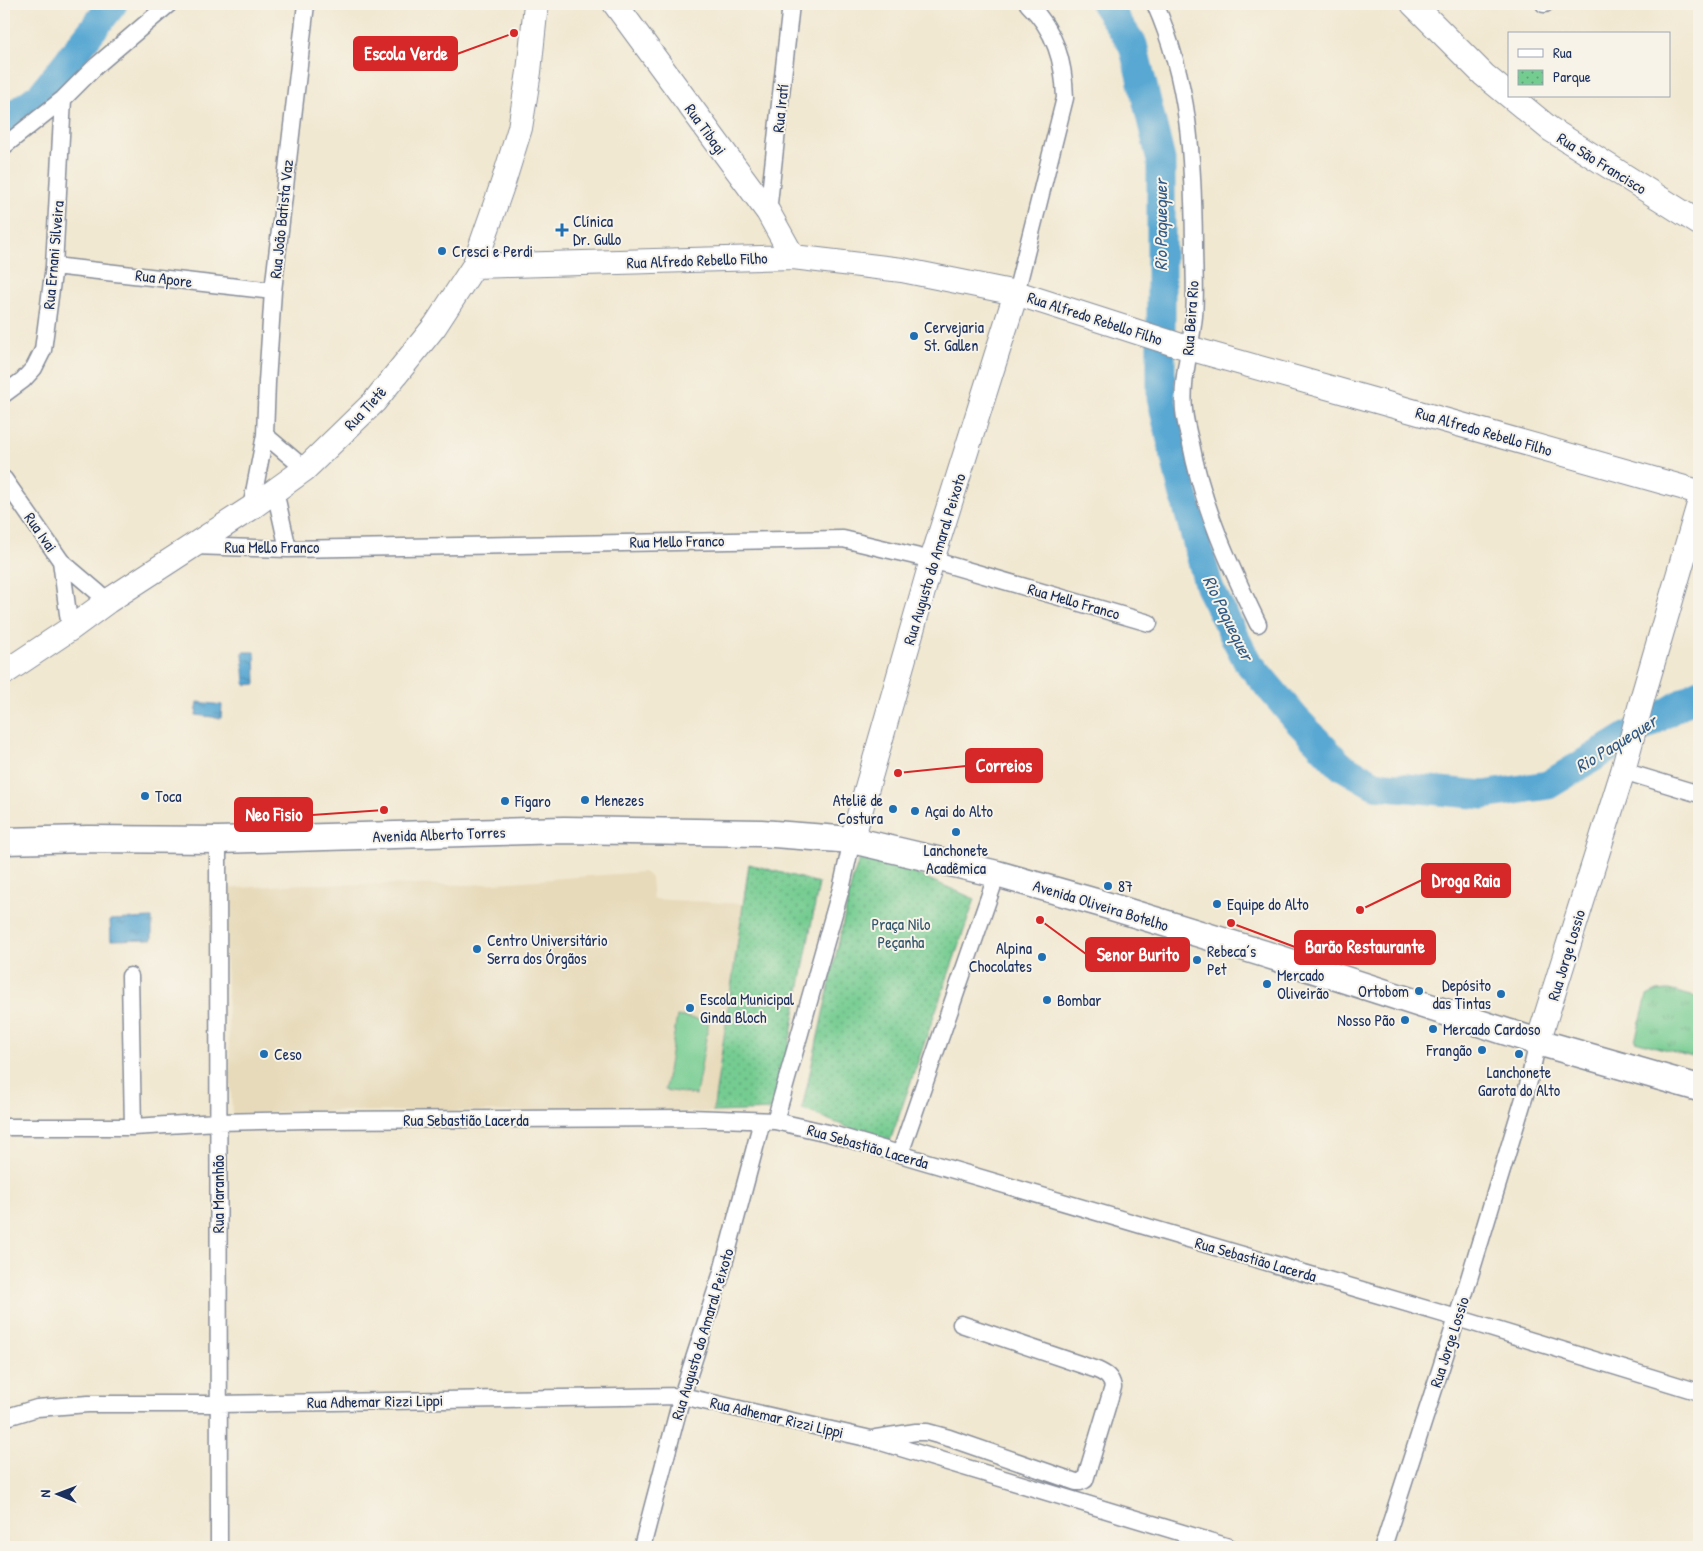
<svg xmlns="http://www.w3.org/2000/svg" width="1703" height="1551" viewBox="0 0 1703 1551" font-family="'Patrick Hand',sans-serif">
<defs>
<pattern id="grass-tufts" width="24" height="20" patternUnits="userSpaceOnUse" patternTransform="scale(1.25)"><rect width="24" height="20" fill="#75cc91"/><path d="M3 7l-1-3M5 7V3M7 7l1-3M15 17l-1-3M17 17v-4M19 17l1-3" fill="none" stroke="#5fa67a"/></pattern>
<pattern id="park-dots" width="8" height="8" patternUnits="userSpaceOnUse" patternTransform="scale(1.25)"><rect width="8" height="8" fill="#75cc91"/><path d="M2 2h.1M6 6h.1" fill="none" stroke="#5fa67a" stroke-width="1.8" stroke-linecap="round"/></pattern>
<pattern id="water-ripples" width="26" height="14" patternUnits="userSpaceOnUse" patternTransform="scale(1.25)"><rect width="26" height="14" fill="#58a8d3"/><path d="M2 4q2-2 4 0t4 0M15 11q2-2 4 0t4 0" fill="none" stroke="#4889ae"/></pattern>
</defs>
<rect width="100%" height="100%" fill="#f7f3e8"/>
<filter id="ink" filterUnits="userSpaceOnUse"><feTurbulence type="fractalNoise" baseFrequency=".02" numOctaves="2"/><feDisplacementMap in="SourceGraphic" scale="10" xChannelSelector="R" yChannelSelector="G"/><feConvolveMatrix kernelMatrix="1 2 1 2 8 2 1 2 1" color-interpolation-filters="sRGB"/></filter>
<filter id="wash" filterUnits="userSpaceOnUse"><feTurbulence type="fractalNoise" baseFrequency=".0096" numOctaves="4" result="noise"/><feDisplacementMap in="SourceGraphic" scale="20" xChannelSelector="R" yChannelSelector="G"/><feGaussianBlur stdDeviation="1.12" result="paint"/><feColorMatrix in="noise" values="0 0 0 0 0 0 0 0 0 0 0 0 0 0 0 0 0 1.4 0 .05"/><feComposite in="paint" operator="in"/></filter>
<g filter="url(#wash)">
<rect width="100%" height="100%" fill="#f1e8d1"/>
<path fill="#e7daba" d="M642 872 647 874 651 878 653 899 744 904 713 1112 296 1111 232 1114 223 889 303 884 470 885Z"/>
<path fill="url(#grass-tufts)" stroke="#487e78" d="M1669 990 1699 998V1031L1692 1057 1635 1041 1647 996 1657 991Z"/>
<path fill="url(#park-dots)" stroke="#487e78" d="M863 851 975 899 889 1144 802 1109 853 877Z
M749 864 819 883 777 1110 713 1112Z"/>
<path fill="#75cc91" stroke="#487e78" d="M677 1016 709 1021 696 1095 665 1090Z"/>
<path fill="url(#water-ripples)" stroke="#3a6c98" d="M243 652H255L256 684 245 685Z
M198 702 222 705 221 718 196 715Z
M152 918V939L111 940 110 920Z"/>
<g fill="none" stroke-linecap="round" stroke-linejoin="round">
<path stroke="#58a8d3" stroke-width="29" d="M1105 4 1133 45 1161 160V397L1183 492 1209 587 1247 661 1296 719 1340 765 1375 785 1484 795 1548 785 1699 693
M4 122 41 95 113 4"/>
</g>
</g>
<g filter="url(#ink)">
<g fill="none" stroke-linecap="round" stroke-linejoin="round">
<defs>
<path id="street" d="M1155 4C1190 83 1193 159 1194 244 1194 268 1196 293 1194 316 1191 348 1181 379 1184 410 1185 422 1188 433 1191 444 1203 508 1230 566 1258 624
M1544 4H1545
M4 146 63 99 96 66 169 4
M768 212 791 4
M54 266 273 291
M1016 293 1065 98C1064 61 1055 30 1028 4
M4 394 23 380 34 368 43 350 54 266 63 99
M265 435 305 469
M4 479 61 561 108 601
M275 491 288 549
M251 508 265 435 267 382 273 291 306 4
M193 546 288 549 843 539 932 560 1149 623
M61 561 70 629
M1623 771 1699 794
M218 840 219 1547
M130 976 133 1127
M775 1121 842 885 852 840
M4 1127H133L218 1122 308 1120 689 1118 775 1121 828 1133 1457 1318 1699 1392
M900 1154 997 874
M4 1418 37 1408 88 1404H219L682 1396 871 1439 1229 1547
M876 1438 916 1432H927L949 1438 1076 1482H1080L1085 1480 1113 1387C1111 1377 1106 1374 1097 1370L961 1324
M642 1547 682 1396 721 1275 762 1121
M1383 1547 1457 1318 1528 1085 1538 1042"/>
<path id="secondary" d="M615 4 768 212 793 257
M1413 4 1484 75 1550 129 1699 223
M474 266 793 257 902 270 1016 293 1178 345 1699 492
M4 673 70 629 108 601 251 508 305 469 374 402 435 326 474 266 503 183 520 128 529 72 536 4
M852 840 932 560 1016 293
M1538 1042 1623 771 1643 696 1699 504"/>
<path id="primary" d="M4 841 88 839 218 840 564 830 761 833 852 840 997 874 1099 903 1265 954 1538 1042 1699 1088"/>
</defs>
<use href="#street" stroke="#868c98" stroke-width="19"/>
<use href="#secondary" stroke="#868c98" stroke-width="26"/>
<use href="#primary" stroke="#868c98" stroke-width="29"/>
<use href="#street" stroke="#fff" stroke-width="16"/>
<use href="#secondary" stroke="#fff" stroke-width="24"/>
<use href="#primary" stroke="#fff" stroke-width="26"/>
</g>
</g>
<g fill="#1f6fb2" stroke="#f7f3e8" stroke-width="2">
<path d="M559.5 222.5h5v5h5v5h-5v5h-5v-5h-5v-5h5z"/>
<circle cx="442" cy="251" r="5"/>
<circle cx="914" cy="336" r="5"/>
<circle cx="145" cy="796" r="5"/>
<circle cx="585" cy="800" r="5"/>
<circle cx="505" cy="801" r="5"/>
<circle cx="893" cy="809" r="5"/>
<circle cx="915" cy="811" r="5"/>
<circle cx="956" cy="832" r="5"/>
<circle cx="1108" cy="886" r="5"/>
<circle cx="1217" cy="904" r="5"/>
<circle cx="477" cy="949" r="5"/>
<circle cx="1042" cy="957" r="5"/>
<circle cx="1197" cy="960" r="5"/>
<circle cx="1267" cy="984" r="5"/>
<circle cx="1419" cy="991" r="5"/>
<circle cx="1501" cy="994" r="5"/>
<circle cx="1047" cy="1000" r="5"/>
<circle cx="690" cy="1008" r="5"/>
<circle cx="1405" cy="1020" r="5"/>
<circle cx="1433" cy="1029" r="5"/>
<circle cx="1482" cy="1050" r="5"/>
<circle cx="264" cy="1054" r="5"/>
<circle cx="1519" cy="1054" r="5"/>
</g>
<g text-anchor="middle" stroke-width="4" stroke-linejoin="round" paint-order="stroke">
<g font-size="16" fill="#1b2f5e" stroke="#f7f3e8">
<text transform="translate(780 108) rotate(-84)" y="6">Rua Iratí</text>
<text transform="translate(706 129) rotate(54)" y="6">Rua Tibagi</text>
<text transform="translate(1602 163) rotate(32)" y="6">Rua São Francisco</text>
<text transform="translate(281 219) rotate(-84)" y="6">Rua João Batista Vaz</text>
<text transform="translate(53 255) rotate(-85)" y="6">Rua Ernani Silveira</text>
<text transform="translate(697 260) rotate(-2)" y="6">Rua Alfredo Rebello Filho</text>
<text transform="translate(164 278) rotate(7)" y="6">Rua Apore</text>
<text transform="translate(1095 318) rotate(18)" y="6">Rua Alfredo Rebello Filho</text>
<text transform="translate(1190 318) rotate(-86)" y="6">Rua Beira Rio</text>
<text transform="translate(365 408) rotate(-47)" y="6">Rua Tietê</text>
<text transform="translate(1484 431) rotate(16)" y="6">Rua Alfredo Rebello Filho</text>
<text transform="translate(41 532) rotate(55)" y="6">Rua Ivai</text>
<text transform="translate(677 541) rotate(-1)" y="6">Rua Mello Franco</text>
<text x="272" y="553">Rua Mello Franco</text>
<text transform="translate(934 559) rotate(-73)" y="6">Rua Augusto do Amaral Peixoto</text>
<text transform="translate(1074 601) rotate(16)" y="6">Rua Mello Franco</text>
<text transform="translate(439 834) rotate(-2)" y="6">Avenida Alberto Torres</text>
<text transform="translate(1101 905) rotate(17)" y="6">Avenida Oliveira Botelho</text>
<text transform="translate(1566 955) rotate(-73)" y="6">Rua Jorge Lossio</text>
<text x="466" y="1126">Rua Sebastião Lacerda</text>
<text transform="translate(868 1146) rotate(16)" y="6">Rua Sebastião Lacerda</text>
<text transform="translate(218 1194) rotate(-90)" y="6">Rua Maranhão</text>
<text transform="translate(1256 1259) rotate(16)" y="6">Rua Sebastião Lacerda</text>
<text transform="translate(702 1334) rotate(-73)" y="6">Rua Augusto do Amaral Peixoto</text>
<text transform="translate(1449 1342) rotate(-72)" y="6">Rua Jorge Lossio</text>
<text transform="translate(375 1401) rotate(-1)" y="6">Rua Adhemar Rizzi Lippi</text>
<text transform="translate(777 1417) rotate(13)" y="6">Rua Adhemar Rizzi Lippi</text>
</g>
<g font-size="16" fill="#1b2f5e" stroke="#f7f3e8" text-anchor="start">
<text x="573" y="227">Clínica<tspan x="573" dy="18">Dr. Gullo</tspan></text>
<text x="452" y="257">Cresci e Perdi</text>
<text x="924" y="333">Cervejaria<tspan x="924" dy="18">St. Gallen</tspan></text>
<text x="155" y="802">Toca</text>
<text x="595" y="806">Menezes</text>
<text x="883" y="806" text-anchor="end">Ateliê de<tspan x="883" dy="18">Costura</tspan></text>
<text x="515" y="807">Fígaro</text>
<text x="925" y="817">Açai do Alto</text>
<text x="956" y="856" text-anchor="middle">Lanchonete<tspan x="956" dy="18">Acadêmica</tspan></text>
<text x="1118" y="892">87</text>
<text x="1227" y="910">Equipe do Alto</text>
<text x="487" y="946">Centro Universitário<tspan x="487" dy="18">Serra dos Órgãos</tspan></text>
<text x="1032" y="954" text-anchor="end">Alpina<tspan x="1032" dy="18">Chocolates</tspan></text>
<text x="1207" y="957">Rebeca´s<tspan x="1207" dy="18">Pet</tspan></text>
<text x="1277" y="981">Mercado<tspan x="1277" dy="18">Oliveirão</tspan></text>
<text x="1491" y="991" text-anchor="end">Depósito<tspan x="1491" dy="18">das Tintas</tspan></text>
<text x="1409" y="997" text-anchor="end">Ortobom</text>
<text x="700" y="1005">Escola Municipal<tspan x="700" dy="18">Ginda Bloch</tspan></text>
<text x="1057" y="1006">Bombar</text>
<text x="1395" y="1026" text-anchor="end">Nosso Pão</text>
<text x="1443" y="1035">Mercado Cardoso</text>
<text x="1472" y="1056" text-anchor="end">Frangão</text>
<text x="274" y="1060">Ceso</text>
<text x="1519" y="1078" text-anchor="middle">Lanchonete<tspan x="1519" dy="18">Garota do Alto</tspan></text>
</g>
<g font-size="16" fill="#32566b" stroke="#f7f3e8">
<text x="901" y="930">Praça Nilo<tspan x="901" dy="18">Peçanha</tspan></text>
</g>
<g font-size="18" font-style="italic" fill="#305987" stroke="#f7f3e8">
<text transform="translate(1161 225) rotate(-90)" y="6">Rio Paquequer</text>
<text transform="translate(1228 618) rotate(64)" y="6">Rio Paquequer</text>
<text transform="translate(1616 744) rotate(-32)" y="6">Rio Paquequer</text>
</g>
</g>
<path fill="none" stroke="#d62828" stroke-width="2" d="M514 33L457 54M898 773L966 766M384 810L312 815M1360 910L1422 880M1231 923L1295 947M1040 920L1086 954"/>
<g fill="#d62828" stroke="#f7f3e8" stroke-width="2">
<circle cx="514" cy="33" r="5"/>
<circle cx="898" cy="773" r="5"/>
<circle cx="384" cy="810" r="5"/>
<circle cx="1360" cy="910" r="5"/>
<circle cx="1231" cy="923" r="5"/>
<circle cx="1040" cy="920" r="5"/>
</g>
<g fill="#d62828" stroke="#d62828" stroke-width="2">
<rect x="354" y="37" width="103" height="33" rx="5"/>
<rect x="966" y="749" width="76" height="33" rx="5"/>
<rect x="235" y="798" width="77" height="33" rx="5"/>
<rect x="1422" y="864" width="88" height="33" rx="5"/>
<rect x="1295" y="931" width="140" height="33" rx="5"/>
<rect x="1086" y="938" width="103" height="33" rx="5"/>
</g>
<g font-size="18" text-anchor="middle" font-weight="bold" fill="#fff">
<text x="406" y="60">Escola Verde</text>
<text x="1004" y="772">Correios</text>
<text x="274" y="821">Neo Fisio</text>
<text x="1466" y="887">Droga Raia</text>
<text x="1365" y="953">Barão Restaurante</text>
<text x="1138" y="961">Senor Burito</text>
</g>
<rect width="1703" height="1551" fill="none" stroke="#f7f3e8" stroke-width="20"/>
<rect x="1508" y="32" width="162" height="65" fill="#f7f3e8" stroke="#9fa5b1"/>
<rect x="1518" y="49" width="25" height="8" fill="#ffffff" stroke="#9fa5b1"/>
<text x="1553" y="58" font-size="15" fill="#1b2f5e">Rua</text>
<rect x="1518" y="70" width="25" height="15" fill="url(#park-dots)" stroke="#9fa5b1"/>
<text x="1553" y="82" font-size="15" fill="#1b2f5e">Parque</text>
<g transform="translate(58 1494) rotate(271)" stroke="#f7f3e8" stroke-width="4" paint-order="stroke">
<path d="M0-4L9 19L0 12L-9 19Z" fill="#1b2f5e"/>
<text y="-8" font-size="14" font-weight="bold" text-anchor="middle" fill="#1b2f5e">N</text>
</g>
</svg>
